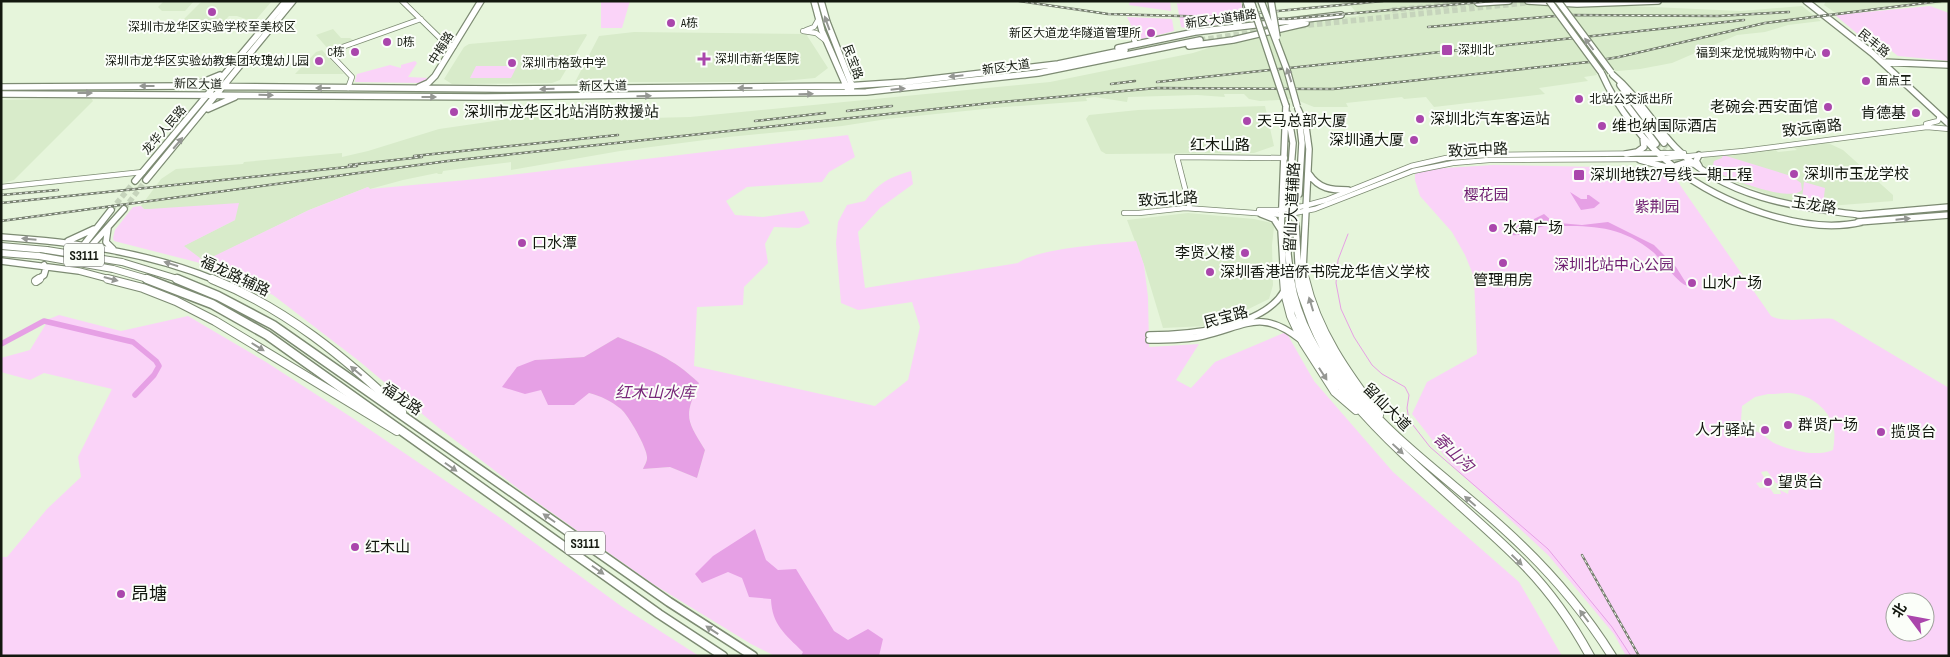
<svg xmlns="http://www.w3.org/2000/svg" width="1950" height="657" viewBox="0 0 1950 657" font-family="'Sofia Sans Condensed','Noto Sans SC',sans-serif">
<rect width="100%" height="100%" fill="#e6f5db"/>
<path fill="#d8ebca" d="M164 1H194L185 11H162L158 7Z
M202 1H272L254 22 237 16H229L219 27H176Z
M1347 1H1454L1459 6 1475 4 1477 6 1519 1 1741 11 1802 6 1821 21 1788 25 1765 32 1737 35 1672 63 1640 69 1596 73 1597 75 1584 77 1588 81 1539 88 1545 94 1434 107 1426 97 1404 99 1402 97 1346 103 1348 107H1314L1294 99 1260 101 1249 99 1244 94H1224L1225 97 1197 95 1128 97 1127 102 1095 97 1086 98 1087 101 1004 107 887 119 842 126 728 137 620 151 511 170V162L479 166 443 171 442 174H438L437 173 403 180 370 189 368 187 309 210 203 262 183 246 235 220 144 209 141 206 161 179 176 169 243 164 244 162 342 153V157L368 151 439 129 516 118 580 116 611 119 690 117 1050 82 1193 53 1221 44 1297 29 1301 24 1345 19V17L1359 16Z
M1826 1H1949V3L1837 14 1824 5Z
M333 29 341 38H350L354 41 329 50 316 35Z
M634 32 806 34 828 68 815 78 772 82H575L599 36Z
M586 34 587 35 560 80 552 83 452 84 444 79 464 47 469 44Z
M322 50 344 74H295L316 52Z
M91 98 93 101 14 180 1 184V100Z
M1265 106 1274 146 1254 153 1106 154 1101 151 1086 119 1089 115 1138 110Z
M1821 143H1828L1843 150 1893 195V201L1816 207 1786 201 1729 180 1707 168 1701 162 1705 157 1773 148 1778 152 1797 150 1793 147Z
M1188 213 1254 219 1272 223 1274 227 1272 245 1273 285 1269 299 1230 318 1207 326 1163 328 1144 265 1127 220Z"/>
<path fill="#fad3f8" fill-rule="evenodd" d="M601 1H630L622 28H601Z
M1130 1H1170L1171 11 1129 5Z
M1179 1H1241L1243 12 1238 18 1233 17 1228 23 1189 29 1181 27 1177 3 1180 4Z
M1930 6 1949 13V61L1898 56 1879 41H1866L1835 15Z
M1127 17 1172 19 1174 31 1142 39 1136 35Z
M415 61 417 63 408 77 429 78 421 83 355 82 357 74 390 65 401 68V65Z
M476 66H517L511 78H470Z
M848 135 855 157 829 172 822 182 747 187 726 201 735 215 763 217 804 211 810 223 799 228 774 227 765 244 768 263 744 287 743 305 697 307 694 366 875 406 908 380 920 327 912 302 858 310 841 303 836 243 838 222 847 205 865 201C880 182 888 178 911 171L913 184 880 208 858 232 865 288 1018 263C1038 248 1108 244 1136 241L1144 265 1148 297 1149 347 1199 344 1176 380 1191 388 1215 362 1286 332 1314 381 1393 472 1519 582 1562 656H775L751 644 653 584 524 493 439 428 359 361 273 295 204 264 114 241 113 238 115 230 133 207 141 206 144 209H149L239 203 235 220 184 246 204 261 309 210 368 187 370 189 477 179ZM618 337C651 350 673 358 699 383 684 417 686 419 705 450L697 478 670 467 643 469C644 466 647 461 647 458 648 449 628 415 621 409 611 401 601 396 589 393L573 405H549L541 390 535 360 584 357Z
M1723 155 1791 176 1801 183 1802 190C1790 202 1740 182 1725 176L1717 171 1713 165 1714 161 1722 158Z
M1493 165 1655 168 1673 175 1771 316C1786 324 1815 317 1833 319L1949 388V656H1626L1614 634 1549 556 1451 464 1412 414 1427 382 1477 354 1474 277 1465 255 1452 232 1420 196 1415 180V174L1429 169ZM1768 394C1777 394 1788 392 1796 394 1814 397 1831 412 1834 430 1835 436 1834 444 1833 450 1816 457 1793 451 1776 444 1771 442 1768 438 1763 435 1753 429 1750 431 1741 420L1742 406 1755 397ZM1767 471 1776 483 1789 489 1788 494 1780 490 1781 494H1774L1769 487 1760 488 1756 483 1766 481 1761 472ZM1895 602H1925V632H1895Z
M1804 182 1825 188 1823 205 1802 199Z
M59 315 121 331 188 316 266 362 354 419 499 517 621 606 699 656H1V557H7L47 509 81 477 78 457 112 389 44 373 30 380 1 372V358L30 350 49 319Z"/>
<path fill="#e6a0e5" d="M1570 192 1581 199H1587V195H1589L1600 203 1594 208 1581 210Z
M1544 214 1551 220 1559 223 1582 225 1608 222 1654 245 1676 267 1688 286C1679 285 1662 260 1653 252 1618 223 1587 226 1544 226 1533 228 1523 237 1512 235L1511 232 1515 226 1528 222Z
M618 337C651 350 673 358 699 383 684 417 686 419 705 450L697 478 670 467 643 469C644 466 647 462 647 458 648 449 628 415 621 409 611 401 601 396 589 393L574 405H548L541 390 525 394 502 387 517 367 535 360 584 357Z
M755 529 766 560 778 570 796 569 834 631 848 640 868 629 883 639 879 656H801L803 652C785 634 772 625 771 599L749 597 742 578 728 572 702 583 695 574 713 556Z"/>
<g fill="none" stroke-linecap="round" stroke-linejoin="round">
<path stroke="#e6a0e5" stroke-width="1" d="M1348 234 1338 260 1336 283 1341 309 1354 337 1372 365 1382 374 1405 387 1409 395 1407 408 1409 420 1430 447 1548 549 1612 627 1631 656"/>
<path stroke="#e6a0e5" stroke-width="5.5" d="M1 344 44 321 133 342 156 361 159 366 154 375 135 395"/>
<path stroke="#c6d4bc" stroke-width="5.5" stroke-dasharray="5.5 3" stroke-linecap="butt" d="M1392 10 1483 2
M1300 26 1535 2
M1200 40 1267 30
M1664 143 1690 167
M1656 144 1685 170
M1289 193V223
M124 209 146 180
M111 210 135 181
M1296 225 1299 194"/>
<defs>
<path id="minor-far1" d="M402 1 446 44 454 46
M806 30 814 27 818 20
M803 31 816 33 825 40
M1133 37 1136 44
M348 88 352 77 332 56 334 50 421 19
M1926 124 1938 121 1940 116
M1 187 143 172
M1190 208 1177 157 1285 158
M1259 210H1282L1304 206 1326 200 1411 166 1446 158 1486 155 1684 153
M1124 213H1139L1185 208 1284 215 1315 209 1413 171 1453 163 1489 160 1657 159 1743 151 1927 127 1949 129"/>
<path id="minor" d="M1149 335C1187 335 1263 328 1284 291
M1149 340C1167 340 1186 340 1203 336 1246 326 1261 308 1301 340"/>
<path id="major-far1" d="M814 1 822 31 847 88
M821 1 827 22 852 86 851 90
M1476 1 1478 3 1509 1
M1528 1 1577 4 1658 1
M1806 1 1872 53 1949 124
M1236 24 1248 16 1246 6
M1189 46 1233 40 1306 23
M1118 48 1195 32 1341 15
M1882 62 1949 65
M1602 74C1617 108 1645 144 1674 167 1720 203 1803 236 1862 222
M1613 75C1638 96 1653 124 1675 147 1724 198 1795 207 1861 215
M198 84 220 75
M1620 85 1664 143
M1 87 188 86 500 89 846 86 906 82 1058 64 1125 50
M419 87 428 83 435 76 481 1
M1 94 485 97 866 92 1038 73 1200 40
M1620 96 1656 144
M208 109 235 97
M1298 109 1306 127 1309 149 1303 269 1305 280
M1288 114 1293 143 1289 193
M1299 117 1302 143 1299 194
M1626 154 1637 152 1644 147 1643 137
M1699 155 1696 161 1699 166
M1640 160 1673 169
M1677 169 1675 166 1684 163 1693 164
M1309 174C1319 189 1331 190 1348 190
M146 180 293 1
M135 181 286 1
M1261 214 1274 219 1281 230
M1858 215 1949 207
M1858 222 1949 215
M1289 223 1288 254 1291 280
M1296 225 1299 280
M108 228 106 242 113 249
M1 237C74 242 147 252 215 280
M68 241 94 229
M82 247 111 210
M1 261 79 271 113 280
M68 264 91 246 124 209
M37 280 44 275 46 268 44 265
M1284 280 1281 230 1286 106"/>
<path id="major" d="M108 279 143 288 176 301 215 321 397 431
M212 279C285 308 346 358 402 412
M1284 279 1285 293 1291 316 1303 342 1335 392 1356 410
M1290 279C1307 395 1449 487 1526 567 1552 594 1572 623 1590 656
M1299 279C1299 290 1305 301 1308 311 1340 407 1433 464 1504 529 1546 567 1582 608 1612 656
M1305 279C1317 331 1347 373 1379 415
M36 281 39 279"/>
<path id="highway-far1" d="M1 246 47 250
M1 253 39 256
M122 262 181 280
M113 269 151 280"/>
<path id="highway" d="M147 279 212 304 267 335 659 614 723 656
M177 279 218 296 273 325 669 602 753 656"/>
</defs>
<use href="#minor-far1" stroke="#7d8b73" stroke-width="6"/>
<use href="#minor" stroke="#7d8b73" stroke-width="8"/>
<use href="#major-far1" stroke="#7d8b73" stroke-width="8"/>
<use href="#major" stroke="#7d8b73" stroke-width="10"/>
<use href="#highway-far1" stroke="#7d8b73" stroke-width="8"/>
<use href="#highway" stroke="#7d8b73" stroke-width="11"/>
<use href="#minor-far1" stroke="#fff" stroke-width="4.5"/>
<use href="#minor" stroke="#fff" stroke-width="5.5"/>
<use href="#major-far1" stroke="#fff" stroke-width="5.5"/>
<use href="#major" stroke="#fff" stroke-width="8"/>
<use href="#highway-far1" stroke="#fff" stroke-width="6"/>
<use href="#highway" stroke="#fff" stroke-width="8"/>
<defs>
<path id="rail" d="M1019 1 1108 14 1287 19 1493 1
M1258 13 1383 1
M1428 27 1567 15 1718 16 1789 12
M1157 82 1744 20
M1111 84 1135 81
M847 111 892 106
M755 121 825 113
M414 156 618 135
M349 165 422 157
M1 195 58 190
M1 203 357 166
M1 221 448 161 991 103 1157 88 1333 89 1589 62 1619 57 1765 23 1941 1
M1582 555 1639 656"/>
</defs>
<use href="#rail" stroke="#757e6e" stroke-width="2.5"/>
<use href="#rail" stroke="#fbfef9" stroke-width="1" stroke-dasharray="3" stroke-linecap="butt"/>
<defs>
<path id="major-bridge" d="M1246 1 1251 16
M1251 1 1286 106
M1261 1 1287 70 1297 106
M1271 1 1277 37
M1549 1 1601 72
M1558 1 1611 72"/>
<path id="highway-bridge" d="M47 250 122 262
M39 256 113 269"/>
</defs>
<use href="#major-bridge" stroke="#7d8b73" stroke-width="8" stroke-linecap="butt"/>
<use href="#highway-bridge" stroke="#7d8b73" stroke-width="8" stroke-linecap="butt"/>
<use href="#major-bridge" stroke="#fff" stroke-width="5.5"/>
<use href="#highway-bridge" stroke="#fff" stroke-width="6"/>
</g>
<defs><path id="oneway-solid" d="M-6-.8H1V-3.2L6.5 0L1 3.2V.8H-6Z" transform="scale(1.25)"/></defs>
<g fill="#959793">
<use href="#oneway-solid" transform="translate(827 23) rotate(-110)"/>
<use href="#oneway-solid" transform="translate(1589 44) rotate(-127)"/>
<use href="#oneway-solid" transform="translate(1289 75) rotate(-108)"/>
<use href="#oneway-solid" transform="translate(956 76) rotate(174)"/>
<use href="#oneway-solid" transform="translate(147 86) rotate(180)"/>
<use href="#oneway-solid" transform="translate(323 88) rotate(-180)"/>
<use href="#oneway-solid" transform="translate(745 88) rotate(180)"/>
<use href="#oneway-solid" transform="translate(547 89) rotate(179)"/>
<use href="#oneway-solid" transform="translate(898 89) rotate(-6)"/>
<use href="#oneway-solid" transform="translate(85 93)"/>
<use href="#oneway-solid" transform="translate(806 94) rotate(-1)"/>
<use href="#oneway-solid" transform="translate(266 95) rotate(1)"/>
<use href="#oneway-solid" transform="translate(644 96) rotate(-1)"/>
<use href="#oneway-solid" transform="translate(429 97)"/>
<use href="#oneway-solid" transform="translate(178 143) rotate(-50)"/>
<use href="#oneway-solid" transform="translate(1903 219) rotate(-6)"/>
<use href="#oneway-solid" transform="translate(29 239) rotate(-175)"/>
<use href="#oneway-solid" transform="translate(171 264) rotate(-163)"/>
<use href="#oneway-solid" transform="translate(111 279) rotate(15)"/>
<use href="#oneway-solid" transform="translate(1311 304) rotate(-107)"/>
<use href="#oneway-solid" transform="translate(258 347) rotate(32)"/>
<use href="#oneway-solid" transform="translate(356 371) rotate(-140)"/>
<use href="#oneway-solid" transform="translate(1323 374) rotate(57)"/>
<use href="#oneway-solid" transform="translate(1398 449) rotate(43)"/>
<use href="#oneway-solid" transform="translate(451 467) rotate(35)"/>
<use href="#oneway-solid" transform="translate(1470 501) rotate(-139)"/>
<use href="#oneway-solid" transform="translate(549 518) rotate(-145)"/>
<use href="#oneway-solid" transform="translate(1517 560) rotate(44)"/>
<use href="#oneway-solid" transform="translate(598 570) rotate(35)"/>
<use href="#oneway-solid" transform="translate(1584 616) rotate(-127)"/>
<use href="#oneway-solid" transform="translate(712 630) rotate(-147)"/>
</g>
<g fill="#aa46ac" stroke="#fbfef9" stroke-width="2">
<circle cx="212" cy="12" r="5"/>
<circle cx="671" cy="23" r="5"/>
<circle cx="1151" cy="33" r="5"/>
<circle cx="387" cy="42" r="5"/>
<rect x="1441" y="44" width="12" height="12" rx="2.5"/>
<circle cx="355" cy="52" r="5"/>
<circle cx="1826" cy="53" r="5"/>
<path d="M701.5 51.5h5v5h5v5h-5v5h-5v-5h-5v-5h5z"/>
<circle cx="319" cy="61" r="5"/>
<circle cx="512" cy="63" r="5"/>
<circle cx="1866" cy="81" r="5"/>
<circle cx="1579" cy="99" r="5"/>
<circle cx="1828" cy="107" r="5"/>
<circle cx="454" cy="112" r="5"/>
<circle cx="1916" cy="113" r="5"/>
<circle cx="1420" cy="119" r="5"/>
<circle cx="1247" cy="121" r="5"/>
<circle cx="1602" cy="126" r="5"/>
<circle cx="1414" cy="140" r="5"/>
<circle cx="1794" cy="174" r="5"/>
<rect x="1573" y="169" width="12" height="12" rx="2.5"/>
<circle cx="1493" cy="228" r="5"/>
<circle cx="522" cy="243" r="5"/>
<circle cx="1245" cy="253" r="5"/>
<circle cx="1503" cy="263" r="5"/>
<circle cx="1210" cy="272" r="5"/>
<circle cx="1692" cy="283" r="5"/>
<circle cx="1788" cy="425" r="5"/>
<circle cx="1765" cy="430" r="5"/>
<circle cx="1881" cy="432" r="5"/>
<circle cx="1768" cy="482" r="5"/>
<circle cx="355" cy="547" r="5"/>
<circle cx="121" cy="594" r="5"/>
</g>
<g text-anchor="middle" stroke-width="4" stroke-linejoin="round" paint-order="stroke">
<g font-size="12" fill="#13180f" stroke="#fbfef9">
<text transform="translate(1221 19) rotate(-8)" y="4">新区大道辅路</text>
<text transform="translate(1874 43) rotate(39)" y="4">民丰路</text>
<text transform="translate(441 48) rotate(-58)" y="4">中梅路</text>
<text transform="translate(853 62) rotate(70)" y="4">民宝路</text>
<text transform="translate(1006 67) rotate(-8)" y="4">新区大道</text>
<text transform="translate(198 84) rotate(1)" y="4">新区大道</text>
<text transform="translate(603 86) rotate(-1)" y="4">新区大道</text>
<text transform="translate(164 130) rotate(-49)" y="4">龙华人民路</text>
</g>
<g font-size="12" fill="#13180f" stroke="#fbfef9" text-anchor="start">
<text x="681" y="27">A栋</text>
<text x="212" y="31" text-anchor="middle">深圳市龙华区实验学校至美校区</text>
<text x="1141" y="37" text-anchor="end">新区大道龙华隧道管理所</text>
<text x="397" y="46">D栋</text>
<text x="1458" y="54">深圳北</text>
<text x="345" y="56" text-anchor="end">C栋</text>
<text x="1816" y="57" text-anchor="end">福到来龙悦城购物中心</text>
<text x="715" y="63">深圳市新华医院</text>
<text x="309" y="65" text-anchor="end">深圳市龙华区实验幼教集团玫瑰幼儿园</text>
<text x="522" y="67">深圳市格致中学</text>
<text x="1876" y="85">面点王</text>
<text x="1589" y="103">北站公交派出所</text>
</g>
<g fill="#fbfef9" stroke="#595d55" stroke-width="1">
<rect x="64" y="243.5" width="40" height="23" rx="4"/>
<rect x="565" y="531.5" width="40" height="23" rx="4"/>
</g>
<g font-size="14" font-weight="bold" fill="#13180f">
<text x="84" y="260">S3111</text>
<text x="585" y="548">S3111</text>
</g>
<g font-size="15" fill="#13180f" stroke="#fbfef9" text-anchor="start">
<text x="1818" y="112" text-anchor="end">老碗会·西安面馆</text>
<text x="464" y="117">深圳市龙华区北站消防救援站</text>
<text x="1906" y="118" text-anchor="end">肯德基</text>
<text x="1430" y="124">深圳北汽车客运站</text>
<text x="1257" y="126">天马总部大厦</text>
<text x="1612" y="131">维也纳国际酒店</text>
<text x="1404" y="145" text-anchor="end">深圳通大厦</text>
<text x="1804" y="179">深圳市玉龙学校</text>
<text x="1590" y="180">深圳地铁27号线一期工程</text>
<text x="1503" y="233">水幕广场</text>
<text x="532" y="248">口水潭</text>
<text x="1235" y="258" text-anchor="end">李贤义楼</text>
<text x="1220" y="277">深圳香港培侨书院龙华信义学校</text>
<text x="1503" y="285" text-anchor="middle">管理用房</text>
<text x="1702" y="288">山水广场</text>
<text x="1798" y="430">群贤广场</text>
<text x="1755" y="435" text-anchor="end">人才驿站</text>
<text x="1891" y="437">揽贤台</text>
<text x="1778" y="487">望贤台</text>
<text x="365" y="552">红木山</text>
</g>
<g font-size="15" fill="#13180f" stroke="#fbfef9">
<text transform="translate(1812 128) rotate(-7)" y="5">致远南路</text>
<text x="1220" y="150">红木山路</text>
<text transform="translate(1478 150) rotate(-3)" y="5">致远中路</text>
<text transform="translate(1168 199) rotate(-4)" y="5">致远北路</text>
<text transform="translate(1814 205) rotate(9)" y="5">玉龙路</text>
<text transform="translate(1292 207) rotate(-87)" y="5">留仙大道辅路</text>
<text transform="translate(235 276) rotate(25)" y="5">福龙路辅路</text>
<text transform="translate(1226 317) rotate(-15)" y="5">民宝路</text>
<text transform="translate(402 399) rotate(34)" y="5">福龙路</text>
<text transform="translate(1387 407) rotate(45)" y="5">留仙大道</text>
</g>
<g font-size="15" fill="#6e1d70" stroke="#fbfef9">
<text x="1486" y="200">樱花园</text>
<text x="1657" y="212">紫荆园</text>
<text x="1614" y="270">深圳北站中心公园</text>
</g>
<g font-size="16" font-style="italic" fill="#782779" stroke="#fbfef9">
<text x="655" y="398">红木山水库</text>
<text transform="translate(1454 452) rotate(43)" y="6">寄山沟</text>
</g>
<g font-size="18" fill="#13180f" stroke="#fbfef9" text-anchor="start">
<text x="131" y="600">昂塘</text>
</g>
</g>
<rect width="1950" height="657" fill="none" stroke="#13180f" stroke-width="5"/>
<g transform="translate(1910 617) rotate(302)"><circle r="24" fill="#fbfef9" stroke="#9ea29b"/>
<path d="M0-4L9 19L0 12L-9 19Z" fill="#aa46ac"/>
<text y="-8" font-size="14" font-weight="bold" text-anchor="middle" fill="#13180f">北</text>
</g>
</svg>
